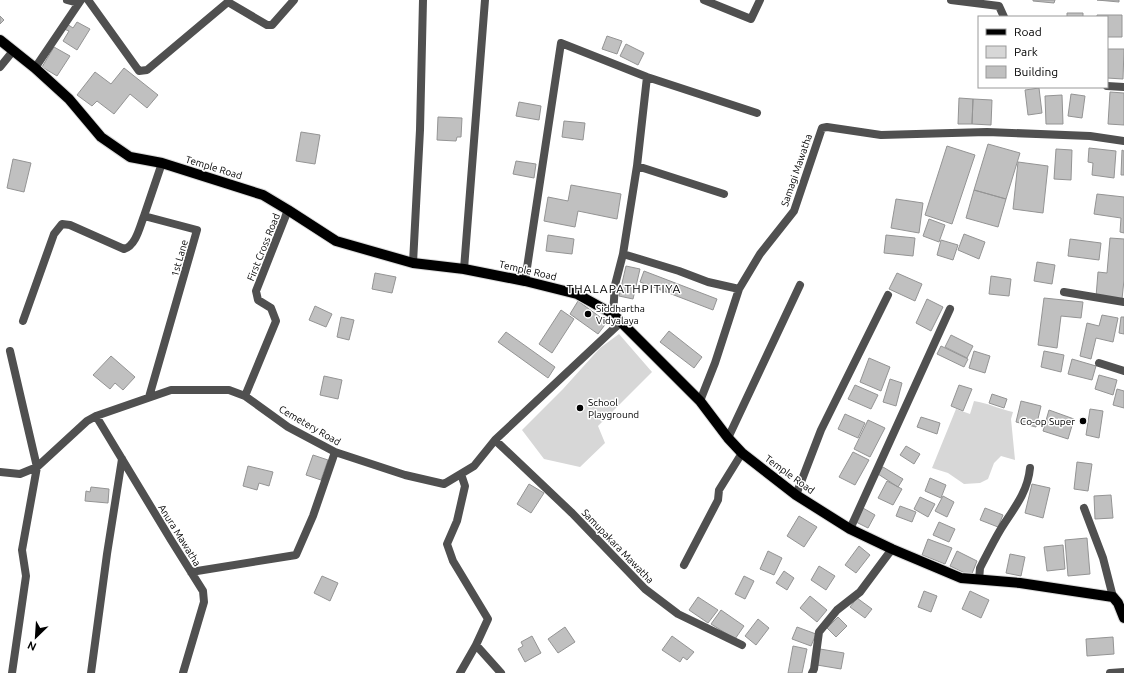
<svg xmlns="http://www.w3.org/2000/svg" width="1124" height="673" viewBox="0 0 1124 673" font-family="Ubuntu,sans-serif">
<rect width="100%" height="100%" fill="#fff"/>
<path fill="#d7d7d7" d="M619 334 652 372 598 426 605 443 580 467 544 459 522 430 563 389 600 348Z
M974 401C988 403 999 409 1013 412L1011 419 1015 460 1001 456 994 463 988 479 980 483 964 484 948 473 932 468 956 409 970 414Z"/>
<path fill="#c0c0c0" stroke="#949494" d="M1033 0H1055L1054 3 1033 1Z
M1097 0H1119V2Z
M1067 13H1083V17H1067Z
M1097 15H1122V37H1107V17H1097Z
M0 16 4 20 0 24Z
M77 22 90 29 77 50 63 41 69 31 64 29 67 24 73 28Z
M607 36 622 41 617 54 602 49Z
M626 44 644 53 638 65 620 56Z
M54 47 70 56 57 76 42 67Z
M1107 49H1124L1123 79 1107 78Z
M124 68 158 95 147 108 130 94 114 114 97 101 92 106 77 95 95 72 111 84Z
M1039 88 1042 113 1028 115 1025 90Z
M1110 92 1124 93V125L1108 124Z
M1071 94 1085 96 1082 118 1068 116Z
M1062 95 1063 124H1046L1045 96Z
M959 98 973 99 972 124H958Z
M973 99 992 100 991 125 972 124Z
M519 102 541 106 539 120 516 116Z
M438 117 462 118 461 137H457L456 141 437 140Z
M564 121 585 123 583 140 562 137Z
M301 132 320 135 315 164 296 161Z
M988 144 1020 153 1006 199 974 190Z
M947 146 975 155 952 224 925 215Z
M1089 148 1116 151 1114 178 1092 175 1093 163 1088 162Z
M1056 149 1072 150 1071 180 1054 179Z
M1122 150 1124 151V175H1121Z
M13 159 31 163 24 192 7 188Z
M516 161 536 164 534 178 513 174Z
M1018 162 1048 166 1043 213 1013 209Z
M571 185 621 194 617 219 578 211 575 227 544 221 548 197 568 201Z
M974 190 1006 199 998 227 966 218Z
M1097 194 1124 197V233L1120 232 1121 218 1094 214Z
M896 199 923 203 919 233 891 228Z
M929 219 945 225 939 242 923 236Z
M964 234 985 242 979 259 958 250Z
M548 235 574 239 572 254 546 251Z
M886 235 915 238 913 256 884 253Z
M1110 238 1124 239V280L1122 299 1096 297 1098 272 1107 273Z
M1070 239 1101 243 1099 260 1068 256Z
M941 240 958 245 953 260 937 255Z
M1037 262 1055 265 1052 284 1034 281Z
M626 266 640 269 633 299 619 296Z
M644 271 717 299 713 310 640 282Z
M375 273 396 277 392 293 372 289Z
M897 273 922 284 915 301 889 289Z
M991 276 1011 279 1009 296 989 294Z
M1044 298 1083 302 1081 318 1061 316 1057 348 1038 345Z
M927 299 943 307 931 331 916 323Z
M578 301 607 322 598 334 570 314Z
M315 306 332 314 326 327 309 320Z
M561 310 574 319 552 353 539 344Z
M1102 315 1118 318 1113 342 1096 338 1091 359 1080 356 1087 323 1099 326Z
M341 317 354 320 349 340 337 337Z
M1121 317H1124V334L1119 333Z
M669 331 702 357 694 368 660 342Z
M506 332 555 367 548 378 498 342Z
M951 335 973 346 967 358 945 347Z
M941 346 968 359 964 367 937 354Z
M974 351 990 356 985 373 969 368Z
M1044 351 1064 355 1061 372 1041 367Z
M111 356 135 377 123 390 115 383 110 389 93 375Z
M869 358 890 367 881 391 860 382Z
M1072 359 1096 366 1092 380 1068 374Z
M1099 375 1117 380 1113 395 1095 389Z
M324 376 342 380 338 399 320 395Z
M890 379 902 383 896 406 883 402Z
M855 385 878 395 871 409 848 399Z
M959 385 972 389 963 411 951 406Z
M1117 389 1124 391V408L1113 405Z
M992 394 1007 399 1004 408 989 403Z
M1021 401 1041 406 1036 427 1016 422Z
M1090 409 1103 411 1099 438 1086 435Z
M1049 410 1074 419 1068 439 1043 431Z
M845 414 865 423 858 438 838 429Z
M921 417 940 423 937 434 917 427Z
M868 420 885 428 870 457 854 449Z
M906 446 920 454 914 464 900 455Z
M853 452 869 460 855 485 839 477Z
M313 455 328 460 321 480 306 475Z
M1077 462 1092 464 1088 491 1074 489Z
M248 466 273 472 269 486 259 483 257 490 243 486Z
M883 467 903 479 898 487 878 474Z
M930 478 946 485 941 498 925 491Z
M887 481 902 489 893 505 878 498Z
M529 484 544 493 531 513 517 504Z
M1032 484 1050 488 1043 518 1025 513Z
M91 487 109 489 108 503 85 501 86 491 90 492Z
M1111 495 1113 518 1095 519 1094 496Z
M943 496 954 502 947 517 935 511Z
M920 497 935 504 928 517 914 509Z
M900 506 916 512 912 522 896 516Z
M863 508 875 515 868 528 856 522Z
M985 508 1003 515 998 527 980 520Z
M799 516 817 527 804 547 787 536Z
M939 522 955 529 949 542 933 535Z
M1087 538 1090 574 1068 576 1065 540Z
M928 539 952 548 945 564 922 555Z
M1063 545 1065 569 1047 571 1044 547Z
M859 546 870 555 856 573 845 565Z
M768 551 782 558 774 575 760 569Z
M957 551 977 561 971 576 950 566Z
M1010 554 1025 557 1021 576 1006 573Z
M819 566 835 576 826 590 811 580Z
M784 571 794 578 787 590 776 583Z
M322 576 338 583 330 601 314 593Z
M744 576 754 581 745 599 735 594Z
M924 591 937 596 931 612 918 607Z
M970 591 989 600 981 618 962 609Z
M810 596 827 610 817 622 800 608Z
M698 597 718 610 708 623 689 610Z
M857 598 872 609 865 618 850 607Z
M721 610 744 626 735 639 711 624Z
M838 617 847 626 836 637 827 628Z
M758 619 769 628 756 645 745 636Z
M565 627 575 642 558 653 548 639Z
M797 627 816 634 811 646 792 639Z
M532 636 541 653 525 662 518 649 523 646 521 642Z
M672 636 694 652 687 660 683 657 680 662 662 650Z
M1113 637 1114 654 1087 656 1086 639Z
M793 646 807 649 802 673H788Z
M820 649 844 653 841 669 817 665Z"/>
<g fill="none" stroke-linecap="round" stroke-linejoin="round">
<defs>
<path id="primary" d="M0 40 35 68 69 99 101 137 130 157 162 163 263 195 288 210 336 241 413 263 464 269 525 281 577 294 613 314 700 401 728 438 742 453 796 495 850 529 892 549 961 578 1020 583 1113 597 1118 603 1124 618"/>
</defs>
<use href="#primary" stroke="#dbdbdb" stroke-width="12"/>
<path stroke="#505050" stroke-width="8" d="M67 0 78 3
M88 0 139 71 147 70 228 2 267 25H272L294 0
M704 0 751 19 760 0
M951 0 999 6 1004 17
M0 67 13 51
M35 68 81 0
M1107 86 1124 87
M637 166 724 194
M623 254 679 271 708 282 739 289 760 254 794 211 822 128 827 127 881 135 987 132 1090 136 1124 141
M413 263 420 130 423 0
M464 269 485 0
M525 281 561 43 647 77 757 113
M1064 292 1124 302
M613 314 615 285 623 254 637 166 647 77
M23 321 54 234 62 224 70 225 124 249C136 246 140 226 144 216
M10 351 37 467 22 550 26 576 12 673
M1099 363 1124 371
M245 396 276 321 271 308 258 300 256 291 288 210
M149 397 197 230 144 216 162 163
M700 401 715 363 739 289
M96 416 171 540 203 591 204 602 183 673
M728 438 800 285
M495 440 572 513 645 589 678 614 742 645
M0 472 20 474 37 467 87 421 96 416 171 390H229L245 396 288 427 335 452 405 475 444 484 474 466 495 440 621 322
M796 495 821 430 888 295
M1084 508 1103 558 1113 597
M850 529 950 309
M684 565 718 500 719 490 742 453
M191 572 296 555 313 516 335 452
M979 580 980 568 983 562C990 549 996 536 1004 524 1016 506 1028 490 1030 468
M476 645 501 673
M91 673 107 554 122 459
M460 673 476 645 488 619 453 561 447 544 457 521 465 486 461 474
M812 673 814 669 819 632 837 610 860 592 892 549
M1110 673 1124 672"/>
<use href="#primary" stroke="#000" stroke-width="10"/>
</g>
<g fill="#000" stroke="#fff" stroke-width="1.5">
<circle cx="588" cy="314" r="4"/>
<circle cx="580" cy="408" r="4"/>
<circle cx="1083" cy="421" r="4"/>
</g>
<g text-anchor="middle" stroke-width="3" stroke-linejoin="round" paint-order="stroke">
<g font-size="10" fill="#000" stroke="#fff">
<text transform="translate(214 167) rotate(17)" y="4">Temple Road</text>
<text transform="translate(796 170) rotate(-71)" y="4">Samagi Mawatha</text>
<text transform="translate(263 247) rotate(-68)" y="4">First Cross Road</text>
<text transform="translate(179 258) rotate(-74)" y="4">1st Lane</text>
<text transform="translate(528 270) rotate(13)" y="4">Temple Road</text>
<text transform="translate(310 425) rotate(30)" y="4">Cemetery Road</text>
<text transform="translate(790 474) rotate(36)" y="4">Temple Road</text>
<text transform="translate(180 535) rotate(58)" y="4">Anura Mawatha</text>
<text transform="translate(618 546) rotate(46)" y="4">Samupakara Mawatha</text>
</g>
<g font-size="10" fill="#000" stroke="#fff" text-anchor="start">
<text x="596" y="312">Siddhartha<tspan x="596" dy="12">Vidyalaya</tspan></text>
<text x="588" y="406">School<tspan x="588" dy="12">Playground</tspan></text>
<text x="1075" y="425" text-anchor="end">Co-op Super</text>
</g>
<g font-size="12" letter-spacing="1" fill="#000" stroke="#fff">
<text x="624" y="293">THALAPATHPITIYA</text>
</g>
</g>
<rect x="978" y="16" width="130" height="72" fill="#ffffff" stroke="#999999"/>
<rect x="986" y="29" width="20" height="6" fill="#000000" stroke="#999999"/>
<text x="1014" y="36" font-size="12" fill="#000000">Road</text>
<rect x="986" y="46" width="20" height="12" fill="#d7d7d7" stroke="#999999"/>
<text x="1014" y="56" font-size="12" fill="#000000">Park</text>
<rect x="986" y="66" width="20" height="12" fill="#c0c0c0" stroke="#999999"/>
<text x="1014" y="76" font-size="12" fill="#000000">Building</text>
<g transform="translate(36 637) rotate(205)" stroke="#ffffff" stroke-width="3" paint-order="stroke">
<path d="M0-3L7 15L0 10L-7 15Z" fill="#000000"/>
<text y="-6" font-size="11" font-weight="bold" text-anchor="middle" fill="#000000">N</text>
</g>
</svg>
